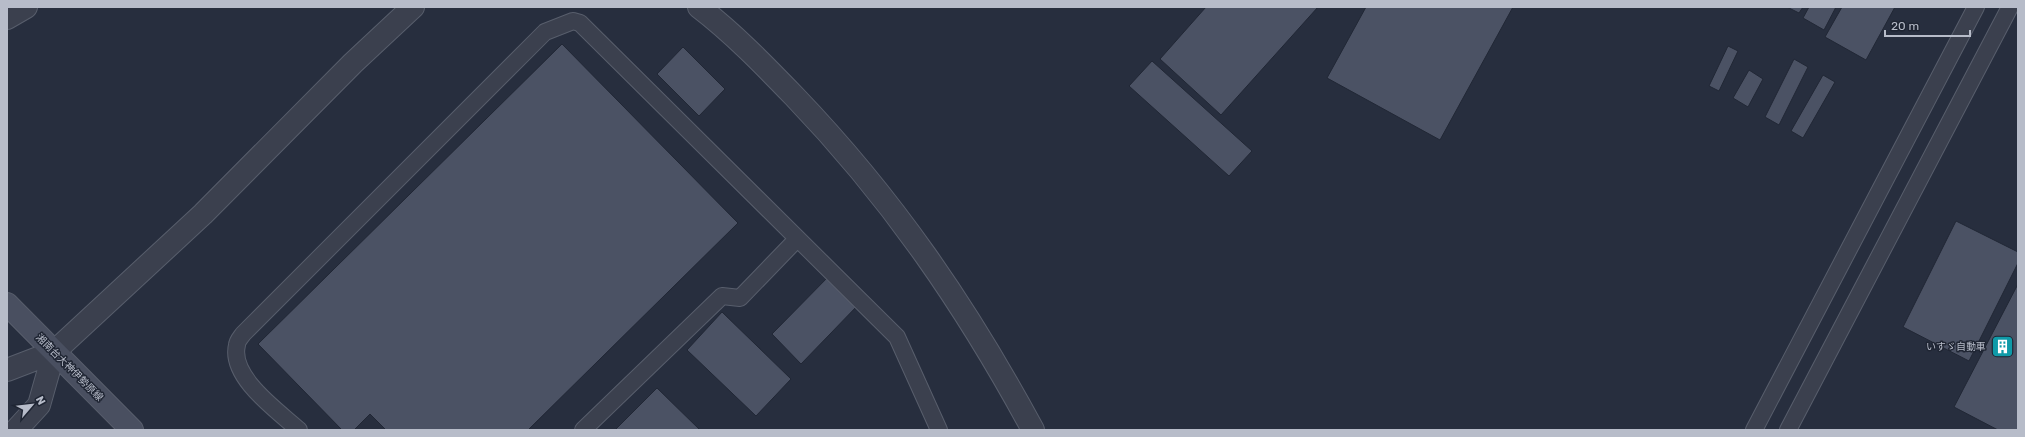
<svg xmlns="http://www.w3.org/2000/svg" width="2025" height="437" viewBox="0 0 2025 437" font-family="Rubik,'Noto Sans JP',sans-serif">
<rect width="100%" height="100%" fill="#272e3e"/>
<path fill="#4b5264" stroke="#212735" d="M1206 7H1318L1221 115 1160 59Z
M1366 7H1513L1440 140 1327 78Z
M1787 7H1803L1799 13Z
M1809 7H1836L1824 30 1803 18Z
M1842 7H1895L1866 60 1825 37Z
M562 44 738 223 528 430H386L370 414 354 430H342L258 344Z
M1728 46 1738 51 1719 91 1709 86Z
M683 47 725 89 699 116 657 74Z
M1794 59 1808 67 1779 125 1765 117Z
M1152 61 1252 151 1229 176 1129 86Z
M1749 70 1763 79 1748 107 1733 98Z
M1823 75 1835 82 1803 138 1791 131Z
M1956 221 2018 252V263L1969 361 1903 327Z
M830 275 859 304 801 364 772 334Z
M2018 284V430H1998L1954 407Z
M722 312 791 379 756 416 687 350Z
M657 388 700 430H615Z"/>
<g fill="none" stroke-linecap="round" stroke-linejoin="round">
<defs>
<path id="service" d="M299 430C278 411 229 377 237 345 237 341 241 337 243 334L545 32 573 21 580 23 897 337 939 430
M583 430 722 296 740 298 797 239
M1754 430 1976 7
M1788 430 2010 7"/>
<path id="minor" d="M7 18 26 7
M7 370 54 352
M16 430 39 405 54 352"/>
<path id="tertiary" d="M699 7C733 33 764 65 794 96 892 198 966 306 1033 430
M54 352 203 214 353 63 413 7"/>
<path id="secondary" d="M7 304 132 430"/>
</defs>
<use href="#service" stroke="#585e6c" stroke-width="18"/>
<use href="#minor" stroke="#585e6c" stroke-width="24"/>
<use href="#tertiary" stroke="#585e6c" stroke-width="24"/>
<use href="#secondary" stroke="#585e6c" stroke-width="24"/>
<use href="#service" stroke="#3b404e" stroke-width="16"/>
<use href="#minor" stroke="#3b404e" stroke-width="22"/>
<use href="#tertiary" stroke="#3b404e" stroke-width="22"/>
<use href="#secondary" stroke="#494f60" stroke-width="22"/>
</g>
<defs>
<symbol id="building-square" viewBox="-11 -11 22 22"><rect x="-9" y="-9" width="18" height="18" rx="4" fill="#0f9aa8" stroke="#1f2533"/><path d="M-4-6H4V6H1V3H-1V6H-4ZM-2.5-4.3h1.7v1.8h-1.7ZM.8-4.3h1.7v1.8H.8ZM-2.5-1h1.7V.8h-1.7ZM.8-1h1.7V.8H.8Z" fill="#fff"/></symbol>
</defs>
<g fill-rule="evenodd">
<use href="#building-square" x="1990" y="334" width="25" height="25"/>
</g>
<g text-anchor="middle" stroke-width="3" stroke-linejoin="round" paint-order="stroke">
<g font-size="10" fill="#b7bcc9" stroke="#1f2533" text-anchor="end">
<text x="1986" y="350">いすゞ自動車</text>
</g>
<g font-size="10" fill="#b7bcc9" stroke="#1f2533">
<text transform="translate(70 367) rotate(45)" y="4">湘南台大神伊勢原線</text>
</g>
</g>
<rect width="2025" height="437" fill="none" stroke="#b7bcc9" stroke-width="16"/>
<g transform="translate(32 405) rotate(62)" stroke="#1f2533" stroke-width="3" paint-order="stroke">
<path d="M0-3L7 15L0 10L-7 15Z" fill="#b7bcc9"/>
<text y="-6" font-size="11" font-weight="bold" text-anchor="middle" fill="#b7bcc9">N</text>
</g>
<path d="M1885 30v6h85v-6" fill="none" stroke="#b7bcc9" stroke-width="2"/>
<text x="1891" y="30" font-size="12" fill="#b7bcc9" stroke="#1f2533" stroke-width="3" paint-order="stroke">20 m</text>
</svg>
